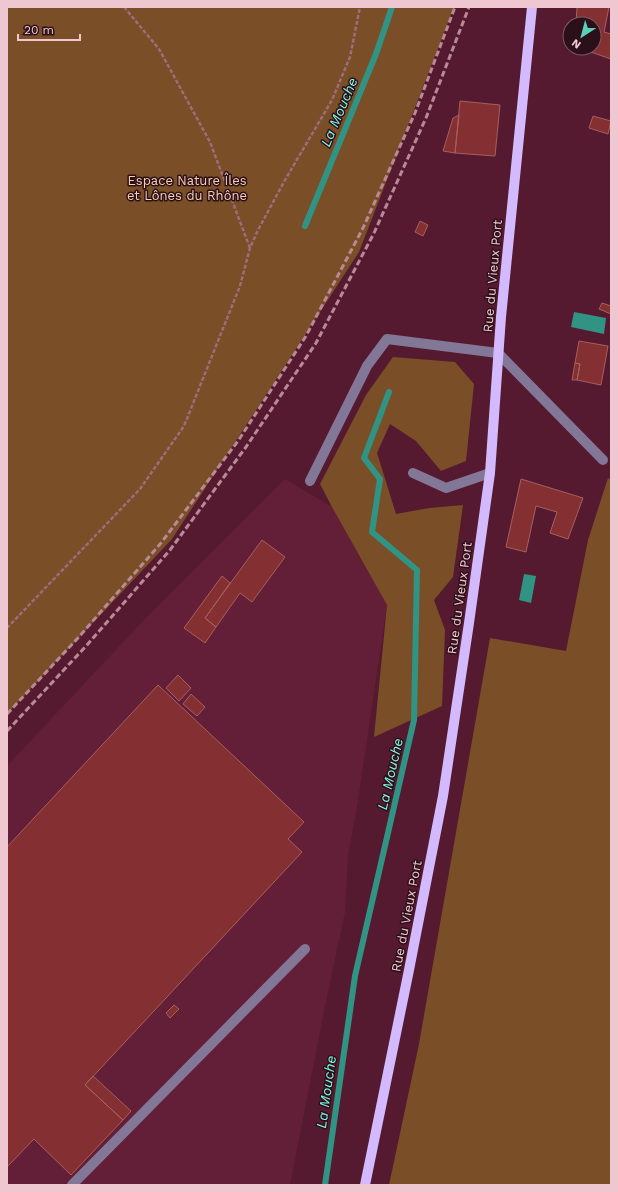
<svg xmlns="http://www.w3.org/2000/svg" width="618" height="1192" viewBox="0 0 618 1192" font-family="'Work Sans',sans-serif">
<rect width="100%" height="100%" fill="#561a30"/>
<path fill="#641f38" d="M285 479 332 507 387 605 357 807 348 855 345 912 325 1006 290 1185H7V766L143 621Z"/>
<path fill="#7a4e27" d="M7 7H454L359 252 172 539 7 714Z
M393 357 455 362 474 384 466 461 441 471 416 441 390 424 377 453 396 514 429 508 463 505 453 577 434 600 445 630 442 706 374 737 387 605 332 507 320 484 366 395Z
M608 478 611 480V1185H389L419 1044 490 638 566 651 588 540Z"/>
<path fill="#319384" d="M574 312 606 318 604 334 571 327Z
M524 574 536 576 531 603 519 600Z"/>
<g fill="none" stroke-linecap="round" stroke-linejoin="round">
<path stroke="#319384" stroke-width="6" d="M305 226 376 54 392 7
M325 1185 355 976 414 720 417 570 372 532 380 479 364 458 389 392"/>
</g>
<path fill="#843033" stroke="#a65f5e" d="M577 7H609L604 32 611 34V59L579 48H594V24H576Z
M460 101 500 105 495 156 455 153Z
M459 115 455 153 443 151 453 118Z
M593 116 611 121 608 134 589 128Z
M420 221 428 225 423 236 415 232Z
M602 303 611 306V314L599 309Z
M579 341 608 346 601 385 577 380 580 364 575 363Z
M575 363 580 364 577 380H572Z
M521 479 583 498 568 539 550 533 557 512 536 506 526 552 506 547Z
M262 540 285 557 252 602 240 593 216 627 205 618Z
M222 576 230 583 205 618 216 627 205 643 184 628Z
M178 675 191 688 179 701 166 688Z
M158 685 304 822 288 839 302 852 85 1085 123 1120 71 1175 34 1139 7 1167V847Z
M191 694 205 707 197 716 183 704Z
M174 1005 179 1009 170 1018 166 1013Z
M93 1076 131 1111 123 1120 85 1085Z"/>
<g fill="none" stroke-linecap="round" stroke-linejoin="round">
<path stroke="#9e6c7c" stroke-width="2.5" stroke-dasharray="4 2" stroke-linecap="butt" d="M124 7 159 49 210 142 250 248
M7 628 140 489 184 426 240 286 250 248 258 230 285 180 332 100 350 57 360 7"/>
<path stroke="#837798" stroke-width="10" d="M413 473 446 488 490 473
M310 481 367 366 387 339 498 353 603 460
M72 1185 305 949"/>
<path stroke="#d3b9fe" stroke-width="10" d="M365 1185 409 970 443 796 469 623 490 473 501 317 532 7"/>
<path stroke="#b88997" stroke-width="3" stroke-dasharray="6 3" stroke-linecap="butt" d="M7 714 77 639 161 543 238 441 306 336 363 228 415 113 455 7
M7 731 87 645 170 550 246 447 316 343 374 233 426 118 469 7"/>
</g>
<g text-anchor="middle" stroke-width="3" stroke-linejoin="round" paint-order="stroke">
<g font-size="13" fill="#f5d0b2" stroke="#2c1019">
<text x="187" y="185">Espace Nature Îles<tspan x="187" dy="15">et Lônes du Rhône</tspan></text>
</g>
<g font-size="13" fill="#efc7d1" stroke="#2c1019">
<text transform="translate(492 276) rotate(-85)" y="5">Rue du Vieux Port</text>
<text transform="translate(459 598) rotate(-82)" y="5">Rue du Vieux Port</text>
<text transform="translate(406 916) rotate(-79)" y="5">Rue du Vieux Port</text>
</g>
<g font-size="14" font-style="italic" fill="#7ffce7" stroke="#2c1019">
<text transform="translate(339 112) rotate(-67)" y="5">La Mouche</text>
<text transform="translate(390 774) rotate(-77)" y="5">La Mouche</text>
<text transform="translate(326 1092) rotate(-82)" y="5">La Mouche</text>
</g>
</g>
<rect width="618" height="1192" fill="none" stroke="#efc7d1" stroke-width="16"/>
<g transform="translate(582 36) rotate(216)"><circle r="19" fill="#2c1019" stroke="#7a5963"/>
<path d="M0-3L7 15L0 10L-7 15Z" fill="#5bcebc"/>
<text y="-6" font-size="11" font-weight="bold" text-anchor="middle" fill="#efc7d1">N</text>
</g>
<path d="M18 34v6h62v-6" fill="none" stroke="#efc7d1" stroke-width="2"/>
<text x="24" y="34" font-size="12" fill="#efc7d1" stroke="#2c1019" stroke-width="3" paint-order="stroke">20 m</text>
</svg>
